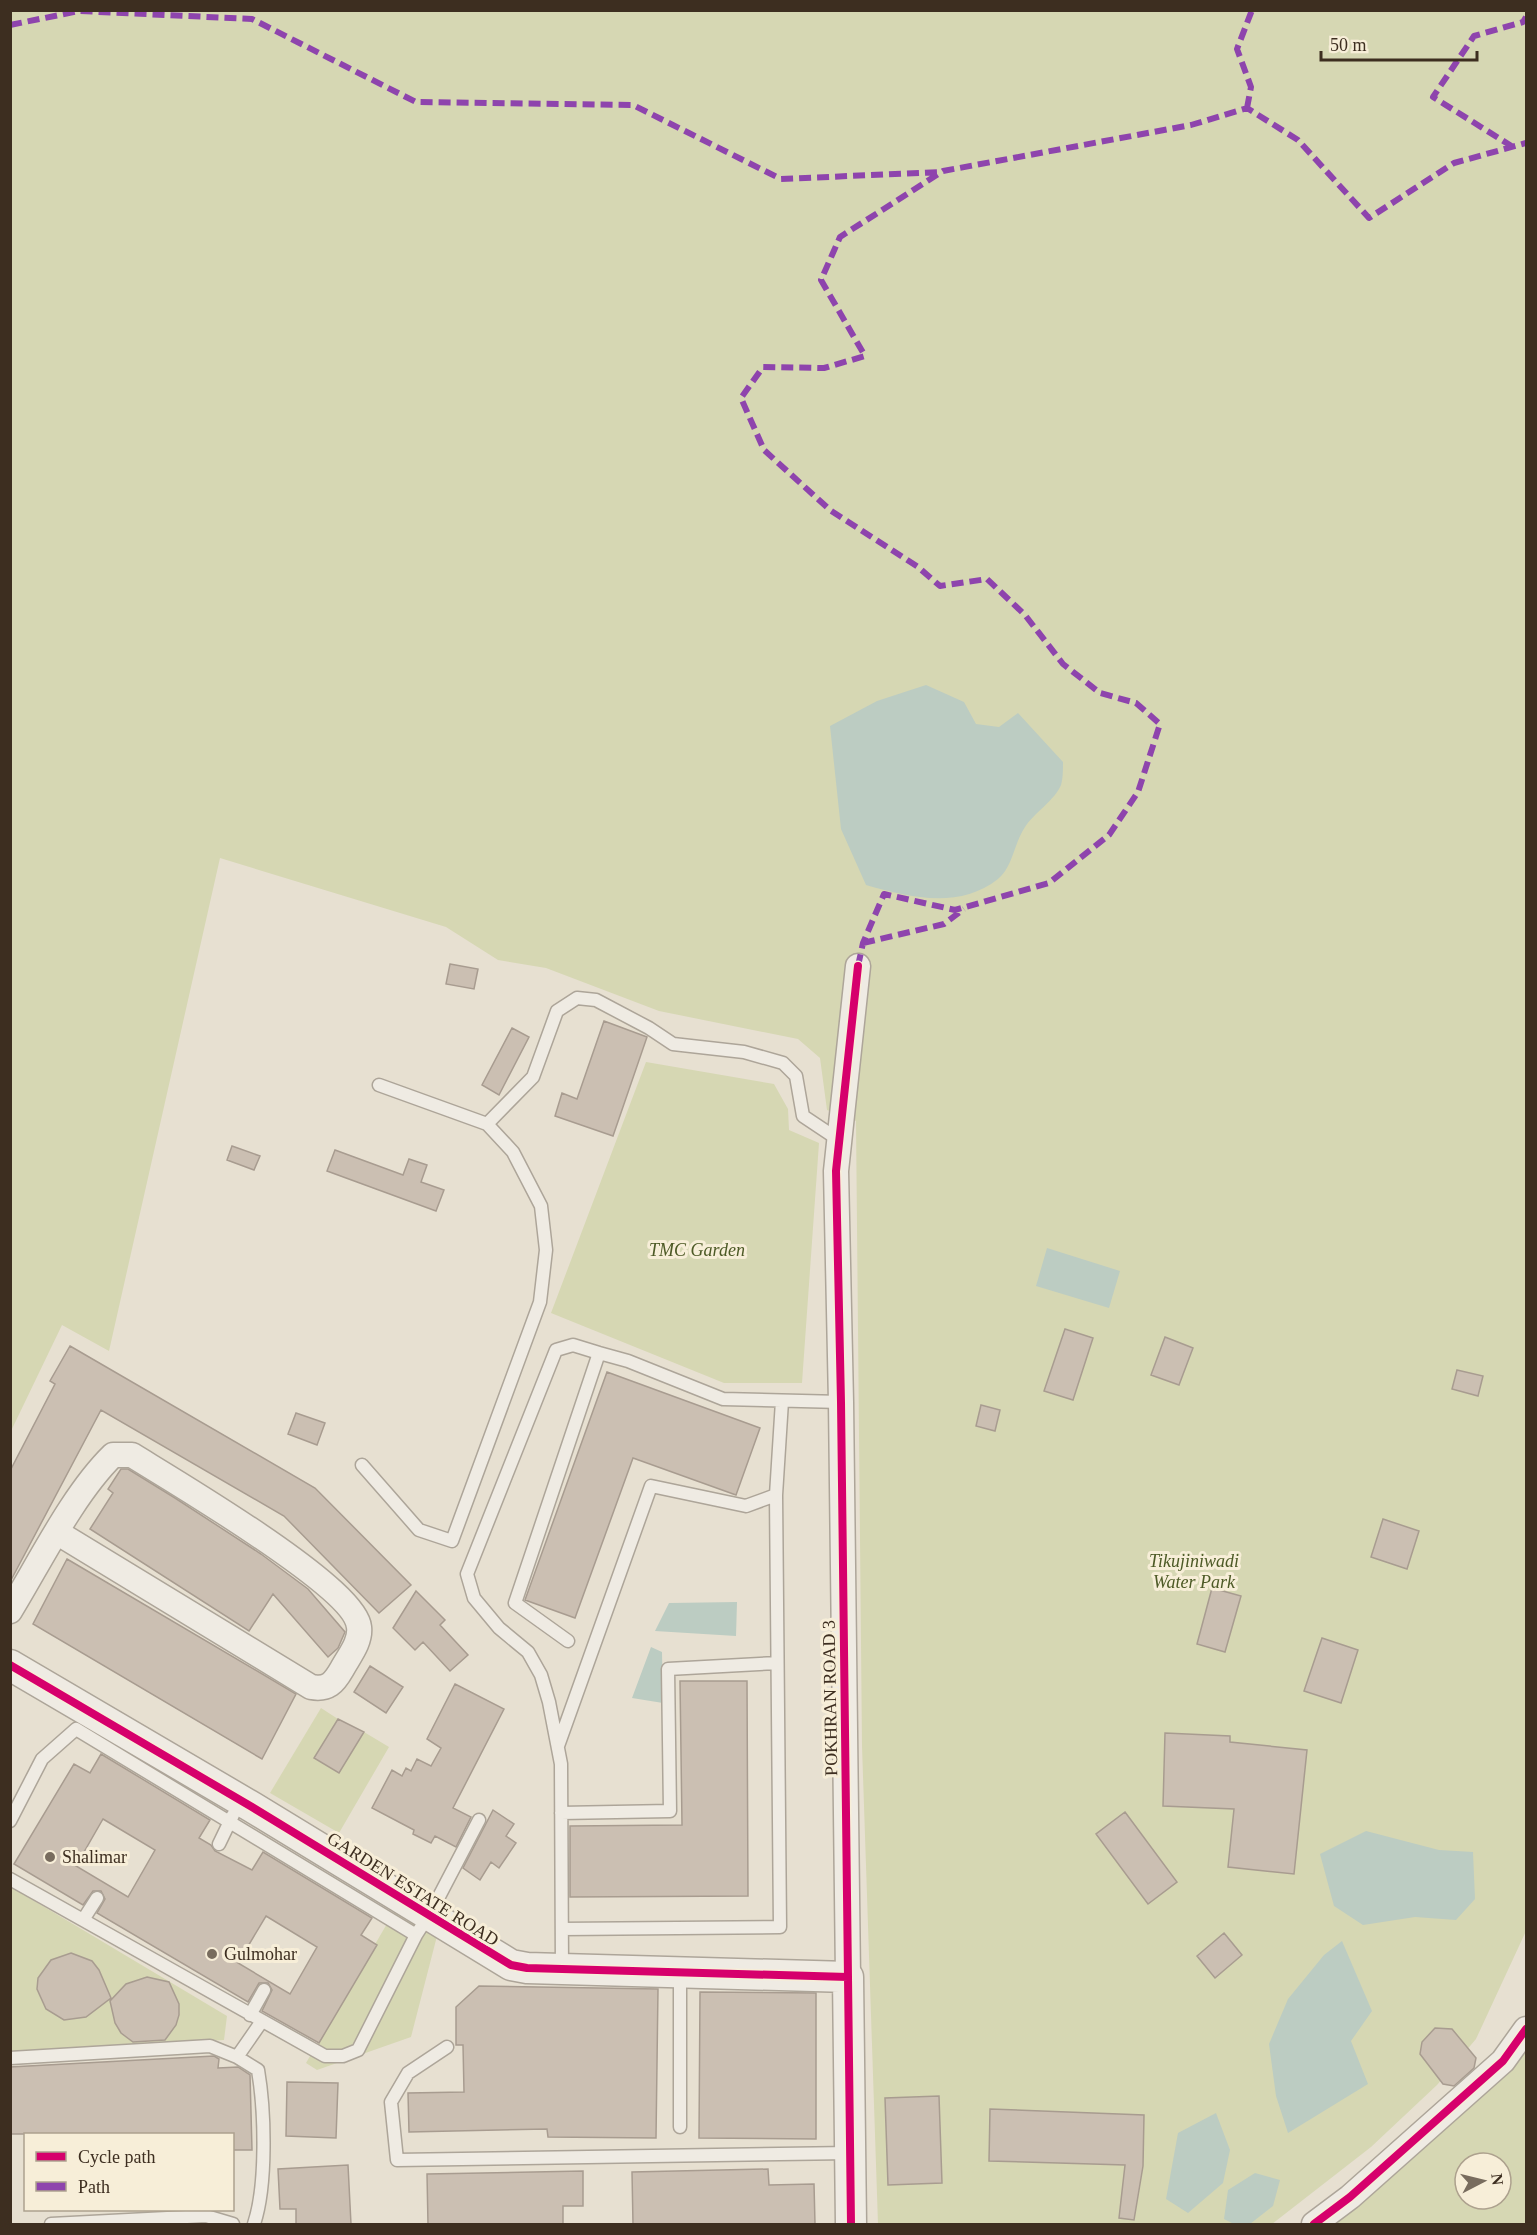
<svg xmlns="http://www.w3.org/2000/svg" width="1537" height="2235" viewBox="0 0 1537 2235" font-family="'Times New Roman',serif">
<rect width="100%" height="100%" fill="#e7e0d1"/>
<path fill="#d6d7b3" fill-rule="evenodd" d="M11 11H1526V1931L1476 2039 1437 2085 1371 2147 1272 2224H878L862 1746 856 1121 827 1110 820 1058 798 1039 659 1011 546 968 498 960 446 927 220 858 109 1351 62 1325 11 1431Z
M646 1062 774 1084 788 1109 789 1130 819 1143 802 1383H724L551 1313Z
M321 1708 338 1719 314 1758 364 1732 389 1747 339 1833 270 1793Z
M11 1887 227 2016 224 2040 11 2052Z
M395 1910 437 1936 411 2037 317 2070 306 2063Z
M1526 2050V2224H1330ZM1465 2163H1501V2199H1465Z"/>
<path fill="#bcccc2" d="M926 685 964 702 976 724 999 727 1018 713 1063 762C1063 769 1063 779 1061 785 1055 800 1034 813 1025 827 1014 843 1013 867 998 879 959 910 908 897 866 885L841 829 830 726 877 701Z
M1047 1248 1120 1271 1109 1308 1036 1286Z
M737 1602 736 1636 655 1631 669 1603Z
M651 1647 662 1652 663 1703 632 1698Z
M1366 1831 1439 1850 1473 1852 1475 1899 1456 1920 1415 1917 1363 1925 1334 1906 1320 1854Z
M1342 1941 1372 2011 1351 2041 1368 2084 1288 2133 1276 2096 1269 2044 1288 1999 1324 1955Z
M1216 2113 1230 2150 1223 2183 1188 2213 1166 2199 1178 2133Z
M1255 2173 1280 2180 1273 2206 1250 2224H1234L1224 2219 1228 2190Z"/>
<path fill="#cbbfb2" stroke="#a89c90" stroke-width="1.5" fill-rule="evenodd" d="M450 964 478 969 474 989 446 984Z
M604 1021 647 1037 613 1136 555 1116 562 1093 577 1099Z
M512 1028 529 1037 499 1095 482 1085Z
M232 1146 260 1156 254 1170 227 1160Z
M335 1150 403 1175 409 1159 427 1165 421 1182 444 1190 436 1211 327 1171Z
M1065 1329 1093 1338 1073 1400 1044 1391Z
M1165 1337 1193 1348 1179 1385 1151 1375Z
M70 1346 315 1488 411 1585 379 1613 284 1516 101 1410 10 1582V1471L55 1384 50 1381Z
M1457 1370 1483 1376 1478 1396 1452 1389Z
M607 1372 760 1428 736 1495 633 1458 575 1618 525 1600Z
M981 1405 1000 1410 995 1431 976 1426Z
M296 1413 325 1423 317 1445 288 1434Z
M121 1469H128L175 1498 261 1554 308 1589 345 1632 338 1648 328 1657 273 1594 249 1631 90 1529 113 1493 108 1489Z
M1383 1519 1419 1531 1407 1569 1371 1557Z
M67 1559 296 1694 262 1759 33 1624Z
M1212 1588 1241 1596 1225 1652 1197 1644Z
M416 1591 445 1620 440 1625 468 1655 450 1671 423 1642 415 1650 393 1628Z
M1322 1638 1358 1650 1341 1703 1304 1691Z
M370 1666 403 1687 386 1713 354 1692Z
M680 1681H747L748 1896 570 1897V1826L682 1825Z
M455 1684 504 1709 453 1808 471 1817 456 1847 435 1836 431 1843 413 1834 414 1830 372 1808 392 1770 402 1776 406 1768 411 1771 417 1759 431 1766 441 1748 427 1739Z
M338 1719 364 1732 339 1773 314 1758Z
M1165 1733 1230 1736V1742L1307 1750 1294 1874 1228 1867 1234 1809 1163 1806Z
M101 1754 210 1820 199 1838 211 1845 215 1851 252 1870 263 1852 372 1918 361 1935 377 1945 319 2043 262 2011 272 1990 268 1983H259L248 2002 97 1913 105 1899 101 1891H93L83 1905 14 1864 74 1764 90 1773ZM103 1819 155 1850 128 1897 76 1866ZM266 1916 317 1947 290 1994 238 1963Z
M493 1810 514 1824 506 1836 516 1843 499 1868 491 1862 480 1880 463 1868Z
M1125 1812 1177 1882 1148 1904 1096 1834Z
M1224 1933 1242 1955 1215 1978 1197 1956Z
M71 1953 92 1961 99 1970 111 1998 86 2017 64 2020 46 2009 37 1989 38 1978 51 1960Z
M147 1977 169 1982 179 2004V2015L176 2025 165 2040 133 2042 121 2033 115 2023 110 2001 126 1984Z
M479 1986 658 1989 656 2138 548 2137 547 2129 409 2132 408 2093 464 2092 463 2045H456V2007Z
M700 1992 816 1993V2139L699 2138Z
M1435 2028 1452 2029 1476 2058 1474 2068 1454 2086 1443 2084 1420 2054 1422 2042Z
M214 2056 219 2059 218 2068 238 2067 250 2075 252 2150H232V2134H10V2067Z
M287 2082 338 2083 336 2138 286 2136Z
M939 2096 942 2183 888 2185 885 2098Z
M990 2109 1144 2115 1143 2166 1134 2220 1119 2218 1125 2165 989 2161Z
M348 2165 351 2224H296V2209H280L278 2169Z
M768 2169 769 2185 814 2184 815 2224H633L632 2172Z
M583 2171V2206H563V2224H428L427 2174Z"/>
<g fill="none" stroke-linecap="round" stroke-linejoin="round">
<defs>
<path id="service" d="M379 1085 487 1124 533 1077 557 1011 577 998 596 1000 649 1028 673 1044 744 1052 783 1063 796 1076 803 1116 839 1140
M362 1465 419 1530 452 1541 540 1302 546 1250 541 1206 513 1152 487 1124
M568 1641 515 1603 599 1353
M558 1746 651 1486 746 1506 776 1495 782 1401
M561 1813 670 1811 668 1669 777 1663
M10 1821 42 1759 76 1729 416 1935 432 1910 479 1820
M219 1844 233 1815
M10 1879 325 2056H343L358 2050 416 1935
M83 1920 97 1898
M562 1929 780 1927 776 1495
M562 1969 561 1764 549 1702 541 1675 528 1652 499 1628 474 1598 467 1574 556 1350 573 1345 599 1353 628 1361 723 1399 841 1402
M250 2015 264 1990
M447 2047 408 2073 391 2102 397 2160 850 2153
M237 2057 262 2021
M10 2058 210 2046 237 2057 258 2070C265 2111 267 2185 254 2224
M680 2127V1973
M51 2224 206 2216 233 2224"/>
<path id="minor" d="M10 1611C40 1562 73 1494 113 1455H132C172 1480 355 1587 359 1627 361 1642 349 1656 342 1669 334 1683 328 1690 311 1687L58 1533
M848 1977 841 1402 836 1171 858 966
M1314 2224 1350 2197 1503 2061 1526 2029"/>
<path id="tertiary" d="M10 1665 252 1807 511 1965 527 1968 848 1977 851 2224"/>
</defs>
<use href="#service" stroke="#ada599" stroke-width="15"/>
<use href="#minor" stroke="#ada599" stroke-width="27"/>
<use href="#tertiary" stroke="#ada599" stroke-width="33"/>
<use href="#service" stroke="#efebe3" stroke-width="12"/>
<use href="#minor" stroke="#efebe3" stroke-width="24"/>
<use href="#tertiary" stroke="#efebe3" stroke-width="30"/>
<path stroke="#8e44ad" stroke-width="6" stroke-dasharray="12 6" stroke-linecap="butt" d="M10 25 79 11 252 19 416 102 633 105 781 179 941 172
M1247 108 1251 87 1237 49 1252 10
M1513 147 1433 97 1474 36 1523 22 1526 17
M863 943 944 924 964 909
M858 966 863 943 884 894 955 910 1049 883 1109 835 1138 792 1160 724 1136 703 1100 693 1063 664 1025 615 987 579 940 586 918 567 830 510 764 450 741 398 763 367 824 368 865 356 821 280 840 237 943 171 1191 125 1247 108 1298 140 1369 218 1454 163 1526 143"/>
<defs>
<path id="cycleway" d="M10 1665 252 1807 511 1965 527 1968 848 1977
M851 2224 841 1402 836 1171 858 966
M1314 2224 1350 2197 1503 2061 1526 2029"/>
</defs>
<use href="#cycleway" stroke="#f7eed8" stroke-width="11"/>
<use href="#cycleway" stroke="#d6006c" stroke-width="8"/>
</g>
<g fill="#786c5e" stroke="#f7eed8" stroke-width="2">
<circle cx="50" cy="1857" r="6"/>
<circle cx="212" cy="1954" r="6"/>
</g>
<g text-anchor="middle" stroke-width="6" stroke-linejoin="round" paint-order="stroke">
<g font-size="18" font-style="italic" fill="#4d5a26" stroke="#f7eed8">
<text x="697" y="1256">TMC Garden</text>
<text x="1194" y="1567">Tikujiniwadi<tspan x="1194" dy="21">Water Park</tspan></text>
</g>
<g font-size="18" fill="#3d2e20" stroke="#f7eed8">
<text transform="translate(830 1698) rotate(-91)" y="6">POKHRAN ROAD 3</text>
<text transform="translate(413 1889) rotate(32)" y="6">GARDEN ESTATE ROAD</text>
</g>
<g font-size="18" fill="#3d2e20" stroke="#f7eed8" text-anchor="start">
<text x="62" y="1863">Shalimar</text>
<text x="224" y="1960">Gulmohar</text>
</g>
</g>
<rect width="1537" height="2235" fill="none" stroke="#3d2e20" stroke-width="24"/>
<rect x="24" y="2133" width="210" height="78" fill="#f7eed8" stroke="#ada18e" stroke-width="1.5"/>
<rect x="36" y="2152" width="30" height="9" fill="#d6006c" stroke="#ada18e" stroke-width="1.5"/>
<text x="78" y="2163" font-size="18" fill="#3d2e20">Cycle path</text>
<rect x="36" y="2182" width="30" height="9" fill="#8e44ad" stroke="#ada18e" stroke-width="1.5"/>
<text x="78" y="2193" font-size="18" fill="#3d2e20">Path</text>
<g transform="translate(1483 2181) rotate(83)"><circle r="28" fill="#f7eed8" stroke="#ada18e" stroke-width="1.5"/>
<path d="M0-4.5L10 22L0 15L-10 22Z" fill="#786c5e"/>
<text y="-9" font-size="16" font-weight="bold" text-anchor="middle" fill="#3d2e20">N</text>
</g>
<path d="M1321 51v9h156v-9" fill="none" stroke="#3d2e20" stroke-width="3"/>
<text x="1330" y="51" font-size="18" fill="#3d2e20" stroke="#f7eed8" stroke-width="4.5" paint-order="stroke">50 m</text>
</svg>
